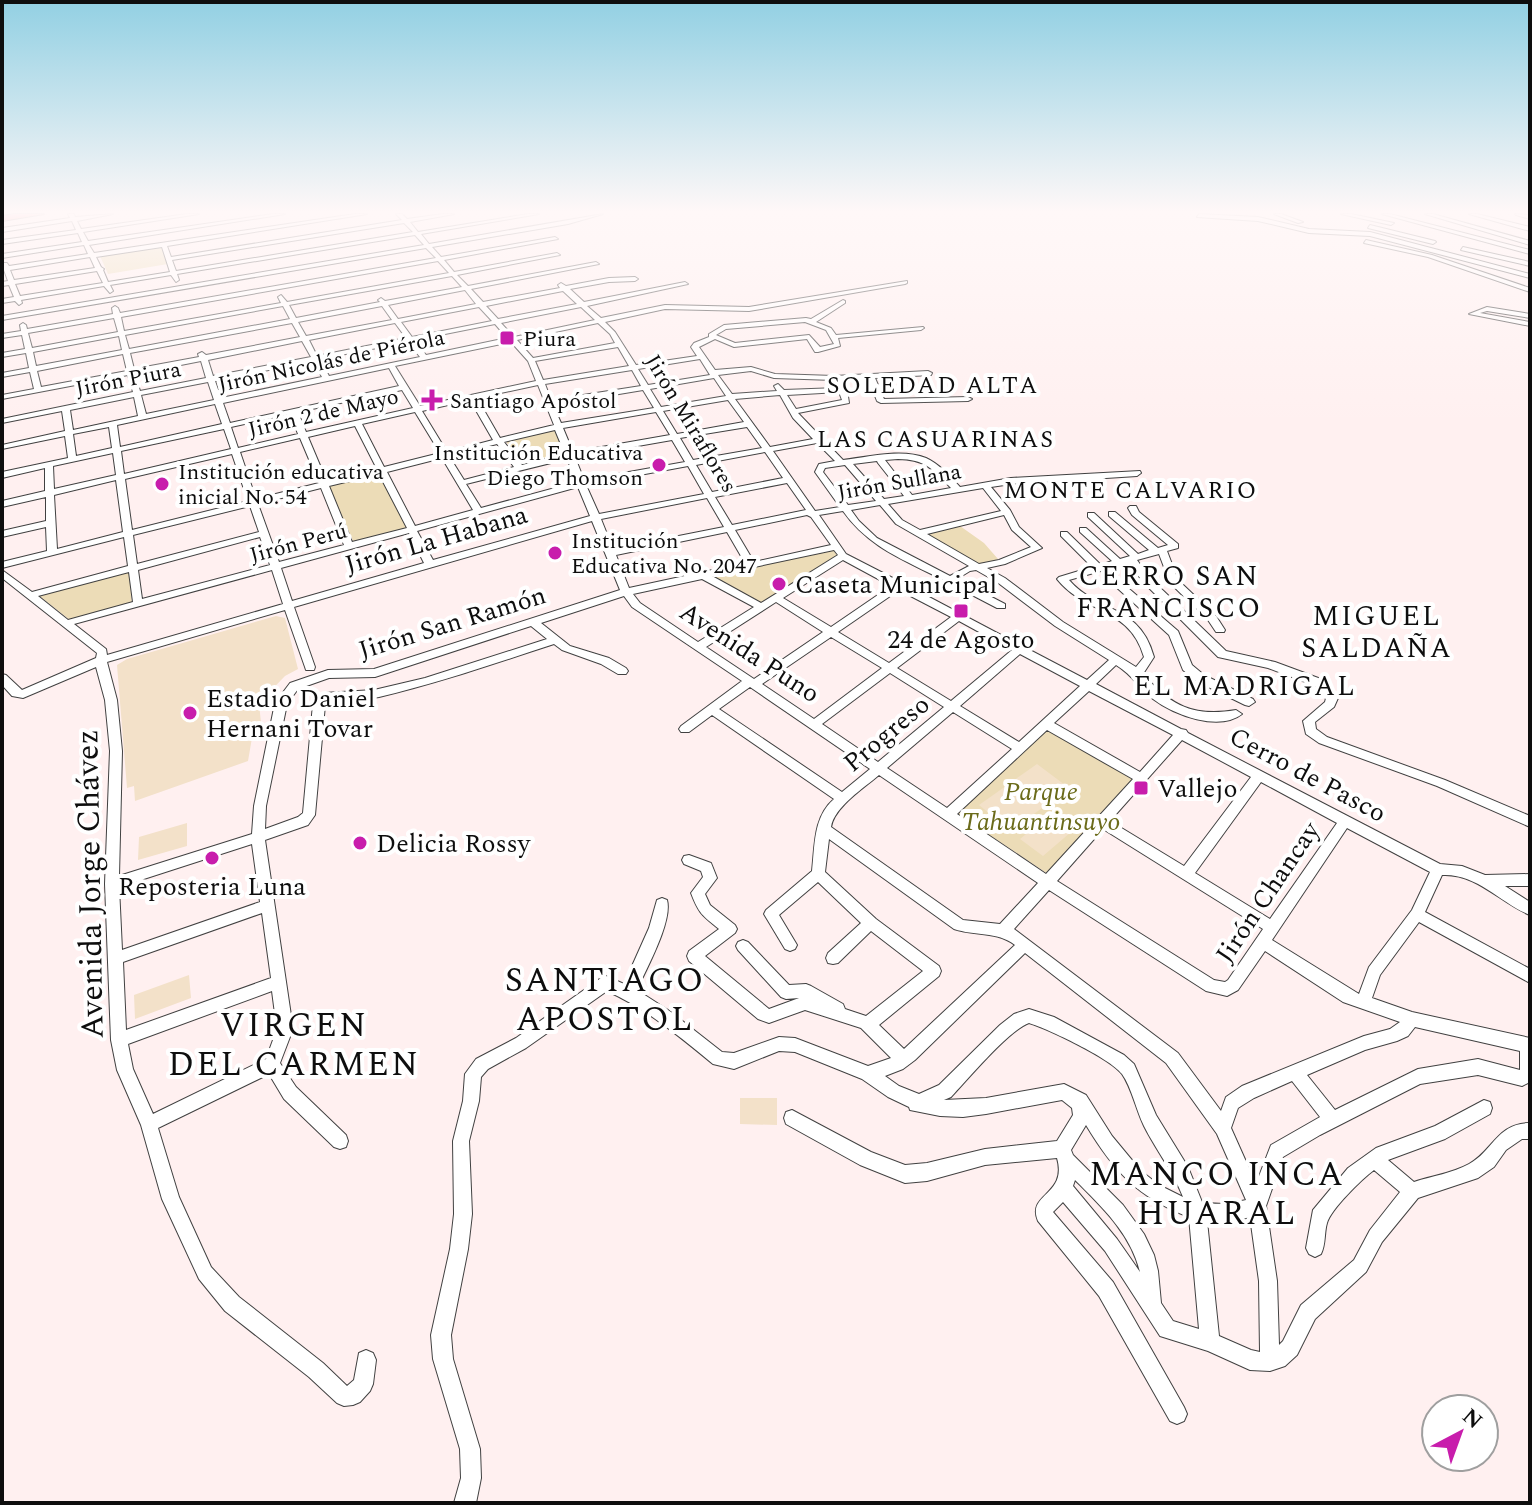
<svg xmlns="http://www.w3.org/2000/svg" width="1532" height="1505" viewBox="0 0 1532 1505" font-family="Spectral,serif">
<rect width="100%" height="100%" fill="#fff0f0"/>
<path fill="#ecdcb7" d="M161 246 168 264 108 274 100 256Z
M555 429 566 454 520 465 506 441Z
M379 473 408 529 354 543 328 486Z
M960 526 984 543 998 559 981 566 924 534Z
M833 550 837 555 759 604 710 576Z
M129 572 132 604 70 620 38 595Z
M1047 727 1137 779 1048 874 956 813Z"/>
<path fill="#f3e1c9" d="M276 616 285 618 298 669 285 676 259 703 261 723 253 732 248 761 135 801 134 786 127 788 117 665 127 659Z
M1037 764 1069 788 1011 831 979 805Z
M1048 816 1071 832 1043 856 1020 839Z
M187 823V846L138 860 139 837Z
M189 975 191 998 135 1019 134 995Z
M740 1098H777V1125L740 1124Z"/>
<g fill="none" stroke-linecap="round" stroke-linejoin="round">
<defs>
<path id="minor" d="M68 214H74L75 217 113 214 77 221 81 229 187 214H199L83 232 88 241 273 214H285L89 245 94 253 355 214H367L167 246 171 257 402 220 396 214H402L407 219 443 214H454L410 222 418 232 528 214H539L421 234 429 244 603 214 568 224 432 247 441 257 555 237 558 239 444 260 454 272 557 253 560 255 457 275 468 286 596 262 599 264 471 289 483 302 560 288 558 285 561 283 566 286 609 278 635 277 638 279 635 281 609 282 570 289 584 302 685 282 688 284 587 306 601 318 665 305 749 307 907 281V283L905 284 749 311 665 309 605 322 615 332 636 365 697 356 691 347 694 343 709 337V334L724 325 806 318 811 319 843 300 845 301V303L816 322 831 328 836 335 923 327 924 328 921 330 838 338 840 346 818 352H815L807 339 734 347 715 339 699 347 715 370 751 367 775 374 834 376 928 371 932 373 931 375 875 378 884 399 968 397 972 399 968 401 881 403 877 401 868 378 834 380 774 378 751 371 718 375 732 394 777 391 774 386 778 384 784 390 838 388 837 381H843L847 390 849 403 798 413 843 460C868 457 902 448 926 458 939 464 950 476 960 487L1011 478 1140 471 1141 473 1137 476 1011 484 991 487 1010 510 1019 527 1042 548 1005 564 987 568 1005 578 1063 622 1136 667 1144 657C1130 607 1086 615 1057 579L1059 577 1092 567 1061 536V532H1067L1101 565 1112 561 1080 532V528H1086L1120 559 1130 556 1088 517V513H1094L1138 554 1149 550 1109 516V512H1115L1158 548 1168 545 1132 515 1128 508 1130 506H1136L1139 512 1178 544V548L1167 551 1178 580 1216 616 1225 630 1224 632H1216L1208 620 1170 583 1159 554 1137 560 1149 577 1226 651 1275 662 1321 679 1330 685 1338 698 1334 707 1315 722 1316 729 1327 737 1445 780 1530 816V827L1437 786 1319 743 1306 734 1303 721 1325 702 1326 698 1322 691 1313 685 1268 668 1218 657 1144 583 1127 587 1178 631 1192 665 1204 675 1253 699 1255 702 1249 706 1245 705 1196 681 1183 670 1169 635 1115 586 1116 584 1140 578 1129 563 1069 580C1099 614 1140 604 1154 657L1143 674C1171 706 1193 717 1236 710L1242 714C1219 732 1174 715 1153 699 1139 689 1134 676 1116 665L1096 684 1181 729 1186 730 1188 733 1440 864 1462 866 1485 875 1530 874V886H1505L1530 902V915C1500 903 1477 873 1442 875L1425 912 1530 969V983L1419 922 1380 975 1372 998 1412 1012 1530 1038V1082L1522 1086 1478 1075 1420 1084 1320 1135 1283 1157 1266 1206 1277 1281 1279 1345 1283 1341 1301 1305 1354 1260 1370 1230 1400 1192 1374 1170C1362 1179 1331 1209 1327 1223 1324 1233 1326 1244 1321 1254L1315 1257 1309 1254 1306 1248 1313 1210 1348 1168 1376 1148 1435 1126 1484 1100 1490 1102 1492 1108 1490 1114 1445 1139 1388 1160 1414 1182C1432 1176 1453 1173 1469 1164 1493 1151 1497 1123 1530 1123V1139H1522L1506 1150 1494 1167 1478 1178 1418 1198 1382 1242 1366 1272 1315 1319 1297 1355 1285 1366 1270 1371 1250 1370 1208 1351 1160 1336 1105 1251 1063 1202 1053 1212 1113 1282 1184 1407 1187 1414 1184 1421 1177 1424 1170 1421 1099 1296 1038 1221C1026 1193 1068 1196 1057 1158L985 1165 927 1181 905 1183 860 1165 786 1124 784 1118 786 1112 792 1110 871 1152 905 1165 927 1163 985 1149 1057 1141 1073 1115 1072 1108 1062 1100 986 1114 963 1117 940 1116 910 1110 909 1107 888 1097 862 1079 795 1052 779 1051 734 1069 713 1064C680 1037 647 1009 607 991L526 1048 488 1069 481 1077 479 1101 469 1141 472 1214 468 1249 451 1335 453 1359 480 1449 481 1478 476 1503H454L461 1478 460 1449 433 1359 431 1335 450 1249 454 1214 453 1141 463 1101 465 1074 476 1059 516 1038 601 978 606 976 624 984 649 928 657 900 662 898 667 900C673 921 646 969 637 990L671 1012 722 1052 734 1053 779 1037 795 1038 868 1066 891 1058 861 1028 805 1010 769 1023 758 1019 689 961 687 956 689 951 719 929C702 915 699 914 691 893L703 877 701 871 684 864 682 860 684 856 689 855 711 863 717 878 705 894 710 905 735 925 737 929 735 933 705 956 769 1009 799 998 786 999 781 997 738 950 736 946 738 942 743 940 748 942 789 985 806 984 811 986 843 1004 845 1009 866 1016 923 971 871 931 838 963 833 964 828 963 826 958 828 953 861 923 818 882 779 915 797 945 795 949 790 951 785 949 764 914 766 910 812 871C815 846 813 817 834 799L712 715 689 732H681L679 729 681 726 742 681 632 607 624 596 541 623 570 646 609 658 626 668 628 671 626 674H618L601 664 562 650 554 644C496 663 438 683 379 697 362 701 338 694 325 705L315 815 308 825 265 840 293 1029 280 1063 296 1087 346 1135 348 1141 346 1147 340 1149 334 1147 284 1099 269 1074 158 1128 179 1197 211 1267 239 1297 323 1363 347 1386 354 1380 359 1353 366 1350 373 1353 376 1360 373 1384 370 1391 360 1402 353 1405 344 1406 337 1403 309 1377 225 1311 199 1279 162 1199 141 1125 117 1070 111 1040 105 884 110 751 105 700 96 667 23 698 12 696 2 685V674L6 675 22 690 96 658 97 653 2 578V570L32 592 128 566 124 537 2 568V562L47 551 46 527 2 537V531L46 521V497L2 507V501L45 491V468L2 478V472L68 458 65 436 2 449V445L65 431 62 411 2 423V419L133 392 128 375 2 399V395L34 389 30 372 2 377V373L29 368 26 353 2 357V353L25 349 22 335 2 338V334L21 331 20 325 23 323 26 325 27 329 113 314 112 308 115 306 118 308 120 313 436 258 426 248 2 320V316L424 245 415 235 177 274 179 280 176 282 171 275 110 285 113 291 110 293 104 286 21 300 22 303 19 305 15 301 2 303V299L14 297 9 285 2 286V282L8 281 4 270 2 271 3 263H7L9 266 88 254 84 245 2 258V254L82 242 78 233 2 244V240L76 230 72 221 2 232V228L70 218ZM404 223 413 232 176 271 172 260ZM162 247 170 272 108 282 103 270 104 269 101 267 96 257ZM90 257 95 268 14 280 10 270ZM438 261 449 273 287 302 281 295 278 297 281 303 124 331 121 317ZM97 271 103 283 20 296 15 284ZM452 276 462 287 385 301 381 298 378 300 380 302 296 318 289 305ZM465 290 476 304 398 319 388 305ZM563 291 577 304 498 319 486 306ZM283 306 290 319 129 349 125 335ZM382 306 392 320 306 336 298 322ZM479 307 492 321 412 337 401 322ZM581 307 595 320 514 337 501 323ZM114 318 118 332 32 348 28 333ZM805 322 826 330 834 344 820 347 809 335 735 343 716 335 726 329ZM292 323 300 337 206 355 202 352 198 354 199 357 134 369 130 353ZM395 323 406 338 317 356 309 340ZM598 323 610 334 615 343 533 358 517 340ZM495 324 507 338 426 355 415 340ZM119 336 122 350 36 366 33 352ZM302 341 311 357 213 376 208 360ZM408 342 420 357 329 376 320 359ZM511 342 528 361 536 381 420 406 395 366ZM618 347 629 366 543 380 535 361ZM123 354 127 371 41 387 37 371ZM700 359 710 375 648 385 638 369ZM201 361 206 378 140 391 135 374ZM313 361 322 377 221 398 215 381ZM389 368 399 386 230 423 223 403ZM632 370 641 386 551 400 545 384ZM714 378 726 396 661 407 650 389ZM208 382 214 400 146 414 141 395ZM538 385 554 425 500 438 477 398ZM402 390 413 408 306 432 298 412ZM643 390 654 408 561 423 553 405ZM839 392 842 400 796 409 787 395ZM780 395 793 418 813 439 770 447 735 399ZM134 397 138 416 73 430 70 410ZM470 400 493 440 447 452 422 411ZM728 400 744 422 677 434 663 411ZM215 404 222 424 120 447 117 425ZM415 412 440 453 384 467 362 424ZM656 412 670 435 573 452 563 428ZM290 414 298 434 238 448 231 427ZM355 426 377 469 327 482 308 437ZM109 427 112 448 76 456 73 434ZM747 427 762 448 693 460 680 438ZM224 429 231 449 124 474 121 451ZM555 430 565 454 522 465 504 442ZM300 438 319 483 256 499 240 452ZM672 440 685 462 584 480 575 457ZM817 443 835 461 819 464 815 472 840 507 815 511 773 451ZM497 444 514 467 464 480 449 456ZM765 452 783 478 712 492 696 465ZM113 453 116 475 54 489 53 466ZM232 454 248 501 132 530 125 479ZM442 458 473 510 415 526 387 472ZM567 459 577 482 481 508 466 484ZM898 459C925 459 934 470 951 488L912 495 885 460ZM877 461 878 463 904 496 884 499 853 464ZM845 465 876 501 848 505 823 472 825 468ZM688 466 704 494 599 514 586 485ZM379 474 407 528 352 542 329 486ZM116 480 123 532 57 549 54 495ZM787 483 806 510 732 525 715 497ZM578 487 590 516 433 560 417 531ZM321 488 344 545 279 562 258 504ZM983 488 1001 511 920 530 902 520 888 504ZM707 498 724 527 613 549 601 519ZM880 505 896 524 969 566 950 576 877 538 859 521 851 510ZM250 506 259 532 137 564 133 535ZM843 511C869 548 905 560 943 580L922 593 846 554 819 515ZM807 515 811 517 831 545 754 562 735 530ZM1004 515 1012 530 1031 547 999 560 979 564 927 534ZM592 521 620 590 374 669 328 670 290 683 275 703 254 806 252 834 119 876 122 751 117 700 107 662 285 610 305 667 306 670H314L315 667 294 607ZM727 532 745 563 629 588 616 555ZM409 533 424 563 292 601 281 568ZM260 537 270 565 142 599 138 570ZM834 550 838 555 761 603 712 576ZM843 560 891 586 831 627 783 598ZM272 570 283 604 107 655 106 649 74 624ZM976 570 997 582 1055 626 1109 660 1087 680 1026 648 1025 646 1020 645 929 597 951 584 997 608H1005V604L957 579 970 571ZM129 572 133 602 68 620 38 596ZM702 579 754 607 698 642 640 603 633 594ZM899 590 951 617 889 663 838 632ZM776 602 823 632 754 679 706 647ZM959 621 1012 650 951 701 897 668ZM531 626 547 639 425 678 374 690 324 693 313 704 303 813 298 817 265 829 266 806 287 704 298 689 329 678 375 677ZM831 637 882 668 814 719 762 684ZM1020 654 1080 686 1019 742 960 706ZM890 673 944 707 878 762 822 724ZM750 687 870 769 842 792 719 709ZM1089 691 1173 735 1140 772 1054 723ZM953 712 1012 749 947 808 887 768ZM1047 730 1133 779 1046 874 957 814ZM1182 740 1251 777 1184 866 1110 821ZM879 775 1038 883 1000 924 963 920 831 827C834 807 864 788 879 775ZM1261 782 1337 823 1270 919 1195 873ZM1347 828 1430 872 1412 910 1369 967 1359 994 1272 940ZM1103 829 1263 929 1228 980 1225 982 1214 980 1057 881ZM829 839 954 929C974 936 997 931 1015 945L904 1049 879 1025 939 976 941 971 939 966 876 919 825 872ZM252 844 260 902 122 950 119 887ZM1049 890 1206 991 1227 996 1238 990 1265 951 1343 1002 1400 1022 1390 1029 1364 1036 1242 1086 1226 1097 1221 1111 1178 1053 1014 929ZM262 913 271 978 126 1030 123 962ZM1025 953 1166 1063 1217 1134 1246 1200C1231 1204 1217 1205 1202 1202L1188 1167 1156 1115 1134 1064 1124 1055 1054 1017 1029 1009 1014 1014 1000 1025 939 1085 919 1094 899 1086 885 1076 903 1069 915 1060ZM272 991 277 1029 266 1059 153 1114 133 1069 128 1044ZM1029 1023C1048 1029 1110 1058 1122 1074 1132 1088 1136 1110 1144 1126 1156 1150 1173 1171 1183 1197L1159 1185 1141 1171 1112 1136 1086 1095 1064 1084 986 1098 944 1100 951 1097C968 1079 1009 1030 1029 1023ZM1415 1027 1520 1051V1070L1478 1059 1418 1069 1335 1110 1307 1075 1365 1050 1397 1041 1408 1036ZM1292 1081 1320 1117 1271 1145 1256 1184 1231 1128 1238 1108 1254 1098ZM1086 1125C1113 1170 1138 1198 1189 1217L1199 1329 1173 1321 1161 1303 1158 1271 1154 1255 1144 1234 1123 1205 1073 1155 1071 1150ZM1075 1180C1102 1207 1131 1234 1140 1272L1117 1239 1073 1186ZM1250 1217 1259 1281 1260 1352 1251 1350 1219 1336 1207 1221H1235Z
M1199 214 1258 217 1309 229 1370 232 1530 274V278L1370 236 1309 233 1258 221 1197 217Z
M1274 214H1281L1303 222 1298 223Z
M1341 214H1351L1394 223 1391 225Z
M1382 214H1390L1530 250V254Z
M1425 214H1433L1530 241V245Z
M1469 214H1477L1530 227V231Z
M1515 214 1530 215V219L1516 215Z
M1370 225 1435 241 1436 242 1433 244 1368 228Z
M1366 240 1432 255 1530 288V292L1428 257 1364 243Z
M1463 247 1530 262V266L1461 250Z
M1487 307 1530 314V318L1487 311 1480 313 1530 322V326L1469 314Z"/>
<path id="major" d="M28 214H44L2 221V217Z"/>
<path id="highway" d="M14 214H33L2 220V216Z"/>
</defs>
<use href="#minor" stroke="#414141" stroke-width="2"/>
<use href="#major" stroke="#1f1f1f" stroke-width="2"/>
<use href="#highway" stroke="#1f1f1f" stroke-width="2"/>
<use href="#minor" fill="#fff" fill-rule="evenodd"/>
<use href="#major" fill="#ff6065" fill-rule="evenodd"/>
<use href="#highway" fill="#fd5089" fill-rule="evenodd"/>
</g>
<linearGradient id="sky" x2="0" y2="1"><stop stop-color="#92d0e3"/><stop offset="0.5" stop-color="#fff8f8"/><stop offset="1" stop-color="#fff8f8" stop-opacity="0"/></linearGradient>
<rect width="1532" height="424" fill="url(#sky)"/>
<g fill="#c81dac" stroke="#fff" stroke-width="3">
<rect x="499" y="330" width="16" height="16" rx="4"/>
<path d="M428 388h8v8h8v8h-8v8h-8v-8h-8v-8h8z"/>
<circle cx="659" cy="465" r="8"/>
<circle cx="162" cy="484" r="8"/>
<circle cx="555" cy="553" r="8"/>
<circle cx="779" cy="584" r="8"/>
<rect x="953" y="603" width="16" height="16" rx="4"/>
<circle cx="190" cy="713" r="8"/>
<rect x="1133" y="780" width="16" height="16" rx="4"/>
<circle cx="360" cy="843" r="8"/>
<circle cx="212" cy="858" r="8"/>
</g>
<g text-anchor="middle" stroke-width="8" stroke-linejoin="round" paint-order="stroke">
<g font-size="22" fill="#0e0e0e" stroke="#fff" text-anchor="start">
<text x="523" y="346">Piura</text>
<text x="450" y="408">Santiago Apóstol</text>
<text x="643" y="460" text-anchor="end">Institución Educativa<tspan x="643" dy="25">Diego Thomson</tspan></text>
<text x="178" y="479">Institución educativa<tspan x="178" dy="25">inicial No. 54</tspan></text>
<text x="571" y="548">Institución<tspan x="571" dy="25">Educativa No. 2047</tspan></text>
</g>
<g font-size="22" fill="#0e0e0e" stroke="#fff">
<text transform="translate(331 360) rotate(-12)" y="8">Jirón Nicolás de Piérola</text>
<text transform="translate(128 378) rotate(-11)" y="8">Jirón Piura</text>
<text transform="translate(323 412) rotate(-13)" y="8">Jirón 2 de Mayo</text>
<text transform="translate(692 423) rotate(59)" y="8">Jirón Miraflores</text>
<text transform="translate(899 481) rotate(-10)" y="8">Jirón Sullana</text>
<text transform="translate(298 542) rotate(-15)" y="8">Jirón Perú</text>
</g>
<g font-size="24" letter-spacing="2" fill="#0e0e0e" stroke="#fff">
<text x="933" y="393">SOLEDAD ALTA</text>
<text x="936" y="447">LAS CASUARINAS</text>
<text x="1131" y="498">MONTE CALVARIO</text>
</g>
<g font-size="26" fill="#0e0e0e" stroke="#fff">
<text transform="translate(436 539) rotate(-16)" y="9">Jirón La Habana</text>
<text transform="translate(452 622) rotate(-17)" y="9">Jirón San Ramón</text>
<text transform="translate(750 652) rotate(33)" y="9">Avenida Puno</text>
<text transform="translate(886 733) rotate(-40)" y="9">Progreso</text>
<text transform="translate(1308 774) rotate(28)" y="9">Cerro de Pasco</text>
<text transform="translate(1267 892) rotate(-56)" y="9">Jirón Chancay</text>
</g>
<g font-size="26" fill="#0e0e0e" stroke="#fff" text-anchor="start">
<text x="795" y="593">Caseta Municipal</text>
<text x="961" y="648" text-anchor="middle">24 de Agosto</text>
<text x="206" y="707">Estadio Daniel<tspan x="206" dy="30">Hernani Tovar</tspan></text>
<text x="1157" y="797">Vallejo</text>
<text x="376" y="852">Delicia Rossy</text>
<text x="212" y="895" text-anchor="middle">Reposteria Luna</text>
</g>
<g font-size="26" font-style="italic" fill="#6b6b1a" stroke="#fff">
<text x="1041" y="800">Parque<tspan x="1041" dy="30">Tahuantinsuyo</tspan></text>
</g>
<g font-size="28" letter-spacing="2" fill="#0e0e0e" stroke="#fff">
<text x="1169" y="585">CERRO SAN<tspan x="1169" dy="32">FRANCISCO</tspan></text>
<text x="1377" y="625">MIGUEL<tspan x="1377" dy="32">SALDAÑA</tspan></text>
<text x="1245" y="695">EL MADRIGAL</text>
</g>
<g font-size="32" fill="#0e0e0e" stroke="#fff">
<text transform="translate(89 884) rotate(-91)" y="11">Avenida Jorge Chávez</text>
</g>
<g font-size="34" letter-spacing="2" fill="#0e0e0e" stroke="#fff">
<text x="605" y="991">SANTIAGO<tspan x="605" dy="39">APOSTOL</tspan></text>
<text x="294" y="1036">VIRGEN<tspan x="294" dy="39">DEL CARMEN</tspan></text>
<text x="1217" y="1185">MANCO INCA<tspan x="1217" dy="39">HUARAL</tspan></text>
</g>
</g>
<rect width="1532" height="1505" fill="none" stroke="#0e0e0e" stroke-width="8"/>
<g transform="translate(1460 1433) rotate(41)"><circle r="38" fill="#ffffff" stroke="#9f9f9f" stroke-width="2"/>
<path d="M0-6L14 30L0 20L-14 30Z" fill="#c81dac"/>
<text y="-12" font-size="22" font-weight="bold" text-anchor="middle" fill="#0e0e0e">N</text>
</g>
</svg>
